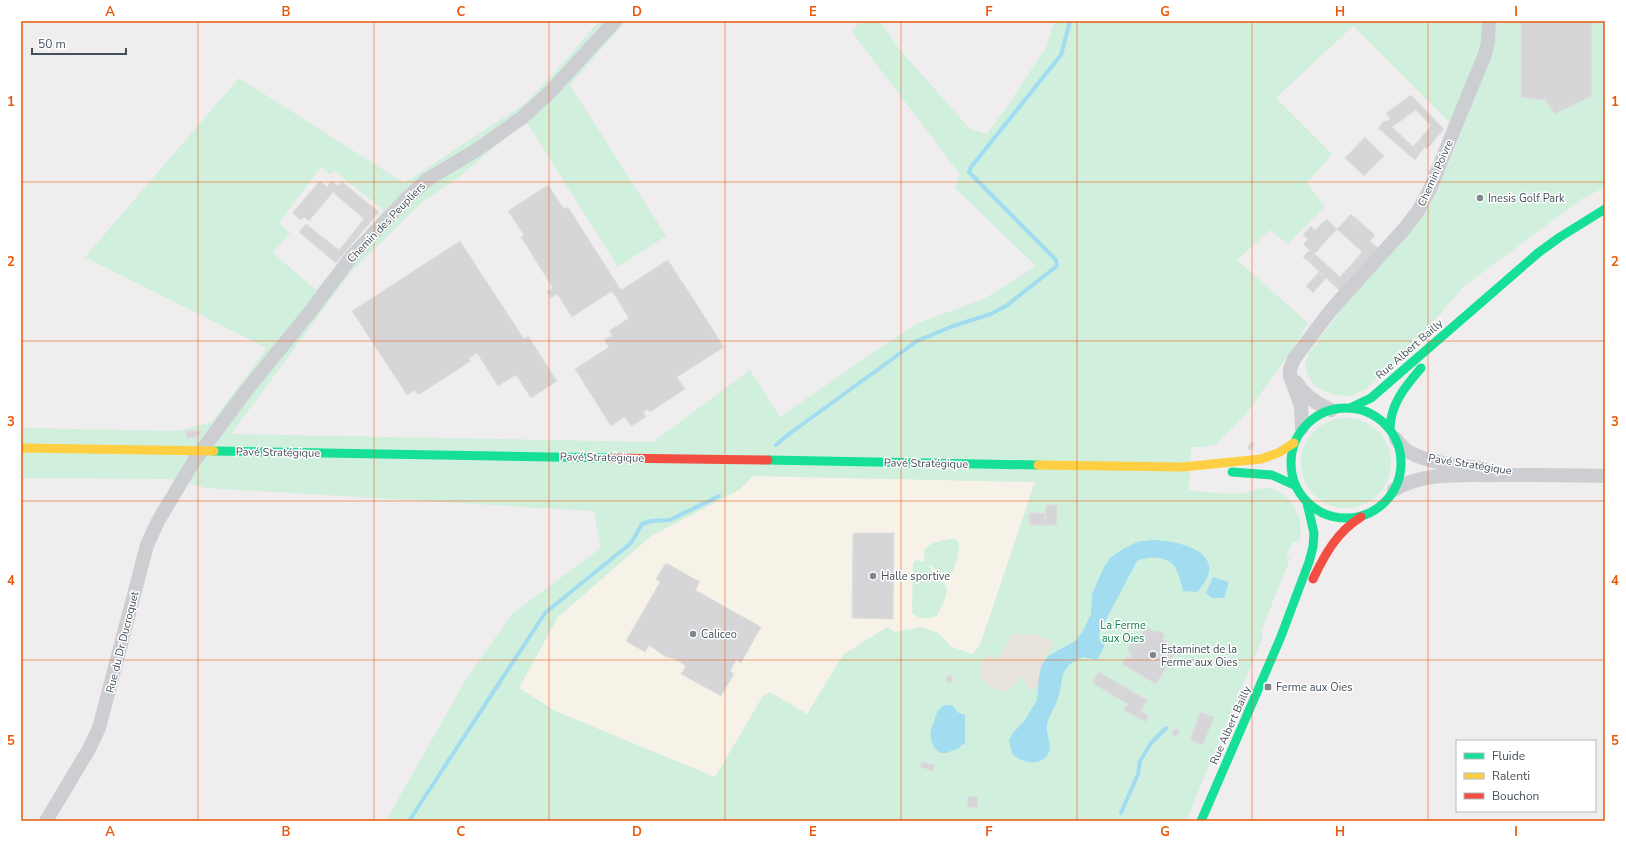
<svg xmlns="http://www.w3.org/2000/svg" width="1626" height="842" viewBox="0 0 1626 842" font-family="'Nunito Sans',sans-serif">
<rect width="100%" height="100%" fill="#efeded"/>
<path fill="#f7f2e8" d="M753 476 1035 482 980 645 972 654 952 647 938 633 903 630 895 632 887 628 843 655 807 714 770 692 763 696 715 777 555 711 519 688 558 617 651 536 739 490Z"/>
<path fill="#d0efdd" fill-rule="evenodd" d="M599 21H626L570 85 666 236 618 267 526 121 461 175 421 203 350 273 231 434 653 442 750 370 780 417 878 349 918 323 984 299 1036 266 955 188 960 174 851 31 861 21H880L899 49 970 129 987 134 1002 114 1047 46 1054 21H1482C1485 54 1463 92 1450 123L1353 26 1276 98 1332 154 1307 183 1325 206 1288 244 1270 230 1237 260 1308 323 1290 353 1245 415 1216 444 1204 447H1191L1189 490C1200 492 1235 495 1244 493 1251 492 1258 488 1265 488 1290 489 1306 519 1299 541L1293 542 1286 555 1290 559 1262 629V639L1186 821H386L465 681 512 614 601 548 594 511 206 488 172 479 21 478V428L177 431 212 422 267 348 85 257 239 78 404 183 523 105 559 68ZM321 167 330 175 334 171 384 210 316 290 273 253 290 233 279 223ZM753 476 1035 482 980 645 972 654 952 647 938 633 921 627 895 632 887 627 843 655 807 714 770 692 763 696 715 777 555 711 519 688 558 617 651 536 739 490Z
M1497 21H1605V187L1580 200 1463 287 1404 356 1364 390 1350 396 1336 395 1324 391 1314 385 1308 375 1305 365 1309 353 1349 299 1426 213 1451 159 1493 50Z
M1301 463a45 45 0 1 1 90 0a45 45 0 1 1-90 0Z
M951 539H955L959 543C959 552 955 583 940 575 937 573 933 568 931 565L929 567 947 587C947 598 941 606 937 616 928 619 919 620 912 613L913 565 915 561 919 560 922 562 925 560C919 544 939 541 951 539Z"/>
<path fill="#e7e3db" d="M1012 634H1034L1054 641 1042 664 1039 676V690L1029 688 1021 677C1017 681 1011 689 1005 691 1001 693 997 690 993 688 977 679 975 666 991 654L997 661Z"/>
<path fill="#a2dcf0" d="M1151 540C1181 540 1233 554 1197 592L1183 591C1181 583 1179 574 1175 567 1167 555 1148 556 1137 561L1099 633V638L1105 645 1097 660 1083 657C1056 668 1065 680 1057 701 1054 710 1047 718 1047 727 1046 736 1053 746 1048 754 1039 768 1021 762 1012 754L1009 740 1013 733 1025 720 1037 700 1039 676 1042 664 1048 656 1075 641 1083 631 1091 614 1092 594 1104 567 1111 557 1123 549 1137 542Z
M1213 577 1229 582 1224 598H1212L1206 593Z
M945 705C952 705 955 706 957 712L965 715V744L961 745 960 748 946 753H940C934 749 929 739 931 731 931 728 933 725 934 722 936 714 937 709 945 705Z"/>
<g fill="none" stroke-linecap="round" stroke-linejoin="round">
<path stroke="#a2dcf0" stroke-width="4" d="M776 445 789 434 917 341 953 326 991 314 1006 306 1057 266 1056 260 969 172 971 167 1061 55 1070 21
M1121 813 1138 774 1140 761 1151 743 1166 728
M409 821 545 613 631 543 642 524 651 521 670 520 719 496"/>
</g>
<path fill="#d6d5d7" stroke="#e0dfe0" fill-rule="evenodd" d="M1521 21H1592V96L1555 114 1545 100 1521 97Z
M1411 95 1444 129 1427 149 1418 141 1431 126 1416 110 1392 127 1420 153 1415 160 1378 128 1384 121 1386 122 1390 118 1386 113Z
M1365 137 1384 156 1364 176 1345 158Z
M1418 141 1425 147 1420 153 1413 146Z
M320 181 327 187 332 181 338 186 342 182 379 212 336 263 299 232 306 224 339 250 364 219 333 192 309 221 304 217 301 220 292 213Z
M548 185 564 209 568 207 621 290 668 260 724 347 677 377 685 389 650 412 648 409 643 412 646 417 631 426 625 417 611 426 575 369 609 347 604 340 612 335 609 331 629 318 612 291 572 317 557 294 551 298 547 292 553 288 521 237 524 235 508 211Z
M1351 214 1375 235 1370 241 1378 248 1357 272 1350 266 1362 252 1337 229ZM1352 218 1357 222 1354 225 1350 220Z
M1352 218 1357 222 1354 225 1350 220Z
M1327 219 1337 229 1314 254 1303 244 1308 239 1303 235 1311 226 1315 230Z
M460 241 524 339 528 336 557 381 531 398 516 375 498 386 477 353 469 358 471 361 418 395 415 390 407 395 352 311Z
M1310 250 1314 254 1308 261 1303 257Z
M1315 254 1340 277 1344 272 1351 279 1340 291 1308 261Z
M1350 266 1357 272 1351 279 1344 272Z
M1319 272 1326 278 1313 293 1306 286Z
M186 431H201V434L194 438H186Z
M1251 442 1255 444 1251 450 1247 448Z
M1046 505H1057V525H1045Z
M1029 513H1046L1045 525H1029Z
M853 533H894L893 619 852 618Z
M666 563 700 582 695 590 761 627 741 663 736 660 730 671 734 674 721 696 681 674 686 666 675 659 666 657 649 645 645 652 626 641 660 582 656 579Z
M1147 627 1156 633 1158 630 1165 635 1163 639 1177 650 1156 684 1122 664 1127 656 1131 658 1132 656 1128 650 1131 641 1137 638 1144 639 1145 637 1141 634Z
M1099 672 1147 700 1141 711 1149 716 1145 722 1124 710 1128 704 1092 683Z
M947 675 953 676 952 682H946Z
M1200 712 1214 717 1203 745 1190 740Z
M1178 729 1179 735 1173 736 1172 730Z
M922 762 935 765 933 771 920 767Z
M977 796 978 807 968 808 967 797Z"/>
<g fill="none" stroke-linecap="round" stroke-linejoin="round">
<path stroke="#ccced1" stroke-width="14" d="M1296 382C1304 395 1317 404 1331 410
M1302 428 1301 406 1290 376V369L1294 359 1331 310 1405 228 1418 211 1430 189 1485 54 1488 42 1489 21
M1396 439C1400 444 1404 449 1409 452 1428 463 1460 466 1482 468
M1394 490C1424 471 1465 476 1498 475 1534 475 1569 475 1605 476
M46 821 89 749 99 728 147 545 158 521 194 461 245 392 310 312 352 256 406 199 428 179 475 151 523 117 551 91 615 21"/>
<path stroke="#16e098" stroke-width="9" d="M1291 463a55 55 0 1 1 110 0a55 55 0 1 1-110 0Z
M1350 408 1371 398 1538 253 1560 237 1605 209
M1390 430C1390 404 1405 387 1421 368
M214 451 610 458
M768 460 1038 465
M1232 472 1272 475 1294 485
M1201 821 1280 639 1309 562 1313 547 1314 533 1307 503"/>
<path stroke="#ffcf43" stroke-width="9" d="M21 448 214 451
M1038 465 1183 467 1261 459 1278 453 1294 443"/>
<path stroke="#f24e42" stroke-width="9" d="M610 458 768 460
M1313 579C1325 554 1337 532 1361 517"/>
</g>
<path fill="none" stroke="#e8590c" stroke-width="1" stroke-opacity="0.55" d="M198 21V821M374 21V821M549 21V821M725 21V821M901 21V821M1077 21V821M1252 21V821M1428 21V821M21 182H1605M21 341H1605M21 501H1605M21 660H1605"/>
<g fill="#80868e" stroke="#fff" stroke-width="1.5">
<circle cx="1480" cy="198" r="4"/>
<circle cx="873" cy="576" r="4"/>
<circle cx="693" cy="634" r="4"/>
<circle cx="1153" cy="655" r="4"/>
<rect x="1264" y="683" width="8" height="8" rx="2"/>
</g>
<g text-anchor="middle" stroke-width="3" stroke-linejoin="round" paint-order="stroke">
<g font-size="11" fill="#444f5b" stroke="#fff">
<text transform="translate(1435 173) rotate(-66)" y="4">Chemin Poivre</text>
<text transform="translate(386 222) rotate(-46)" y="4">Chemin des Peupliers</text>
<text transform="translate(1409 349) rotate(-41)" y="4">Rue Albert Bailly</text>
<text transform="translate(278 452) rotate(1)" y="4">Pavé Stratégique</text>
<text transform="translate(602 457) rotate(1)" y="4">Pavé Stratégique</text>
<text transform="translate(926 463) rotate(1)" y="4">Pavé Stratégique</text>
<text transform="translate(1470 464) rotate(9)" y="4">Pavé Stratégique</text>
<text transform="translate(122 642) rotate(-76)" y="4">Rue du Dr Ducroquet</text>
<text transform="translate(1230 725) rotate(-66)" y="4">Rue Albert Bailly</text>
</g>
<g font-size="11" fill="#444f5b" stroke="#fff" text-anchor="start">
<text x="1488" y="202">Inesis Golf Park</text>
<text x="881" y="580">Halle sportive</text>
<text x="701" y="638">Caliceo</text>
<text x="1161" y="653">Estaminet de la<tspan x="1161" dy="13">Ferme aux Oies</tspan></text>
<text x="1276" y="691">Ferme aux Oies</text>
</g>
<g font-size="11" fill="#10814d" stroke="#fff">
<text x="1123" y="629">La Ferme<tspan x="1123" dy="13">aux Oies</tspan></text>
</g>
</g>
<rect width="1626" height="842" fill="none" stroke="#ffffff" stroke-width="44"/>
<rect x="1456" y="740" width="140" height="72" fill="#ffffff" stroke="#b4b9bd"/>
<rect x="1464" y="753" width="20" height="6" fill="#16e098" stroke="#b4b9bd"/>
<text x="1492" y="760" font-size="12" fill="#444f5b">Fluide</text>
<rect x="1464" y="773" width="20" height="6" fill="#ffcf43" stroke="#b4b9bd"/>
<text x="1492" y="780" font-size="12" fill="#444f5b">Ralenti</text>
<rect x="1464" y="793" width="20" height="6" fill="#f24e42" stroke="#b4b9bd"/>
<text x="1492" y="800" font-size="12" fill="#444f5b">Bouchon</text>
<path d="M32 48v6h94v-6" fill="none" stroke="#444f5b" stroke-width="2"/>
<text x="38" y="48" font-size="12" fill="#444f5b" stroke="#ffffff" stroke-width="3" paint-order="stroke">50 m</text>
<rect x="22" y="22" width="1582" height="798" fill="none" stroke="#e8590c" stroke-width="1.5"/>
<g font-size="13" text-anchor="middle" font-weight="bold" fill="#e8590c">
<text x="110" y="16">A</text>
<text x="286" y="16">B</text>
<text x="461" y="16">C</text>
<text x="637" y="16">D</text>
<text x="813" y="16">E</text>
<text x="989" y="16">F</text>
<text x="1165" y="16">G</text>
<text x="1340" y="16">H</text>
<text x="1516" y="16">I</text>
<text x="11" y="106">1</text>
<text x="1615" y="106">1</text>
<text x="11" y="266">2</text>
<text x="1615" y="266">2</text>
<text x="11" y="426">3</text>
<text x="1615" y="426">3</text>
<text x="11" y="585">4</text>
<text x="1615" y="585">4</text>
<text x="11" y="745">5</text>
<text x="1615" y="745">5</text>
<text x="110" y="836">A</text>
<text x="286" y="836">B</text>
<text x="461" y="836">C</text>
<text x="637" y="836">D</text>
<text x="813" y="836">E</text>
<text x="989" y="836">F</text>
<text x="1165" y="836">G</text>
<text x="1340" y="836">H</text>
<text x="1516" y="836">I</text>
</g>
</svg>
